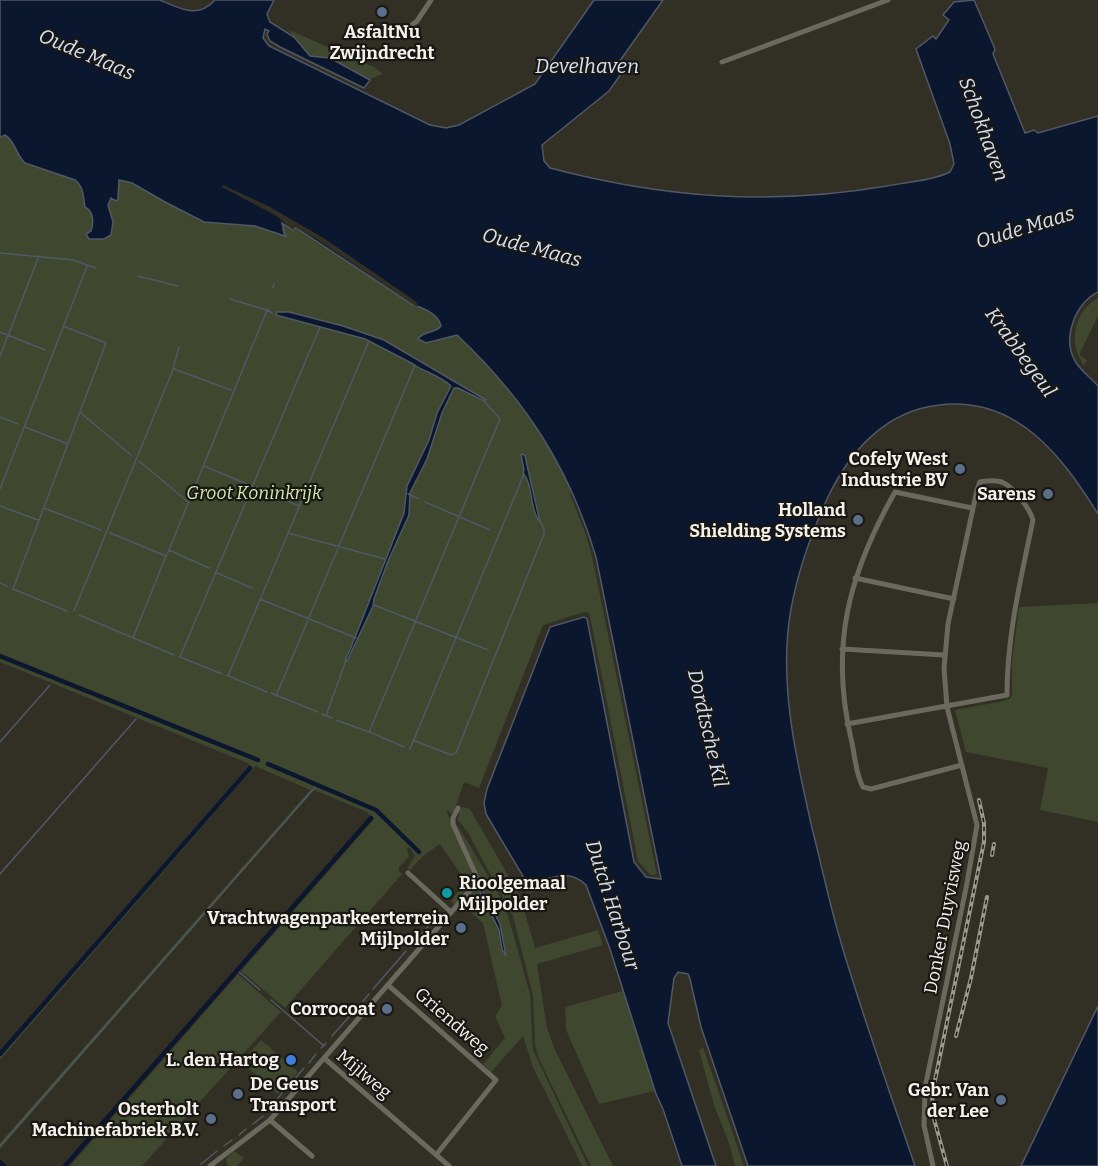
<svg xmlns="http://www.w3.org/2000/svg" width="1098" height="1166" viewBox="0 0 1098 1166" font-family="Bitter,serif">
<rect width="100%" height="100%" fill="#322f25"/>
<path fill="#3f472f" fill-rule="evenodd" d="M289 30 374 67 383 74 368 80 330 58 310 56C304 47 293 39 289 30Z
M0 79 234 184 456 327 524 400 572 488 570 494 585 532 592 556 657 875H650L638 861 590 616 588 612H584L543 625 479 788 464 782 453 815 446 809C450 822 475 871 473 880 472 888 462 896 456 903L454 905 451 901 462 886V876L440 844 423 856 409 871 408 867 415 856 409 847 407 849 409 857 399 867V871L402 874 285 1008 241 971 374 819 367 812 314 790 0 1149V1143L310 790 255 766 0 1060V1051L250 764 0 662Z
M1098 298V316L1080 353 1081 356 1087 360 1084 366C1068 343 1073 312 1098 298Z
M1098 603V822L1040 810 1048 768 966 752 955 710 1004 701 1010 698 1012 694V661L1019 607Z
M462 807 470 809 520 896 535 948 598 930 603 945 537 964 547 1028 555 1050 613 1166H591L539 1059 535 1045 533 996 513 916 468 833 458 820 459 811Z
M456 823 498 892 507 912 530 994 533 1050 588 1166H582L533 1067 523 1036 491 1072 483 1064 505 1038 495 1016 502 1006 483 923 462 905 478 884 479 877ZM481 888 500 924 506 956 502 949 499 930 479 889Z
M561 881 562 887 527 893 519 883 532 887Z
M238 974 281 1012 142 1166H70Z
M623 991 655 1091 599 1104 566 1030 565 1007Z
M261 1040 298 1072 278 1094 241 1062Z
M703 1047 744 1166H735L730 1146 714 1105 699 1050Z
M234 1151 244 1158 237 1166H228L226 1159Z"/>
<path fill="#0b172e" stroke="#515866" stroke-width="1.5" d="M0 0H160C181 9 198 19 215 0H274L267 14 270 22 294 37 310 56 330 58 370 80 364 88 280 47 270 41 267 34 269 31 265 29 263 38 269 46 430 125 446 128 459 125 535 84 594 0H663L619 62 621 74 609 91 542 145 544 161 550 168C664 198 770 206 887 186 907 182 931 181 950 172L954 164 950 144 916 49 933 36 936 39 949 20 943 15 954 2 974 0 995 49 993 54 1025 133 1034 130 1038 133 1098 116V292C1075 304 1062 338 1075 361 1081 371 1091 378 1098 386V514C1061 455 1017 396 939 405 885 411 849 452 827 499 811 534 798 571 791 609 778 681 796 758 812 828 822 867 830 907 842 946 864 1020 890 1093 915 1166H748L701 1027 690 979 688 974 678 972 674 978 668 1023 716 1166H682L663 1109 656 1094 610 949 586 885C564 864 548 886 524 878L486 814 484 803 487 789 550 627 584 617 587 619 634 862 646 877 661 879 596 557C569 467 525 399 457 335L426 343 418 339C424 330 435 334 441 326 438 313 421 307 413 305L295 227 293 230 282 223 285 236 255 226 204 222 165 202 132 183 119 180 118 199 116 201 111 198 108 205 113 222 111 235 104 239H89L86 234 91 231C94 221 94 212 85 207 83 197 84 187 75 180L25 163C16 155 16 142 5 135L0 137Z
M277 312H289L343 326 384 340 486 400 484 401 458 388H454L442 413 427 459 410 493 409 515 388 561 374 599 373 606 347 661 345 660 350 650 404 513 407 486 429 440 437 413 451 386C441 376 422 371 413 364L365 339 276 315Z
M523 454 525 456 540 522C529 509 534 486 523 473L524 470 521 455Z
M481 888 500 924 506 956 502 949 499 930 479 889Z
M1098 1006V1166H1021Z"/>
<path fill="#322f25" d="M223 185 270 207 322 237 411 298 417 303V307L315 238 295 227 293 230 275 215 222 187Z"/>
<g fill="none" stroke-linecap="round" stroke-linejoin="round">
<path stroke="#515866" stroke-width="1.5" d="M283 230 286 237
M0 253 73 260 96 268
M138 276 178 286
M273 288 274 284
M268 308 267 310 272 313
M63 326 106 343 13 589 67 611
M0 332 45 350
M0 356 39 256
M174 369 231 390
M81 413 131 455
M0 417 18 424
M25 427 68 444
M139 461 187 501
M204 466 299 506
M0 489 87 266
M408 494 419 499
M425 502 490 530
M0 506 38 520
M44 508 101 530
M110 533 166 556 169 550 209 568
M288 533 385 559
M169 550 267 310 230 299
M217 573 252 588
M0 583 7 586
M260 599 356 638
M374 605 488 650
M74 611 172 372 179 347
M79 615 174 655
M133 638 166 556
M222 674 180 657 320 327
M226 675 267 692
M228 676 368 343
M51 679 52 676
M271 693 318 712
M276 696 415 365
M322 714 332 718
M140 715 141 712
M326 716 346 660
M336 720 369 732 500 419 484 401
M370 732 404 747
M413 740 451 755 456 753 544 534V529L540 521
M0 742 50 685
M409 749H410L524 474
M0 874 136 719
M410 947 438 915
M238 971 260 990
M373 989 406 951
M271 1000 324 1046
M363 1001 369 994
M332 1036 357 1008
M321 1048 326 1043
M309 1063 316 1054
M292 1082 304 1068
M278 1098 286 1088
M269 1109 272 1105
M253 1124 263 1116
M239 1135 246 1129
M0 1146 317 785
M224 1146 232 1140
M201 1164 217 1151"/>
<path stroke="#0b172e" stroke-width="4.5" d="M0 656 258 760
M268 764 376 810 419 852
M0 1054 250 768
M0 1162 4 1166
M65 1166 371 818"/>
<path stroke="#6b685d" stroke-width="5" d="M409 27 417 21 431 0
M722 62 888 0
M855 578 954 599
M842 649 944 655
M847 724 1007 695C1007 635 1021 578 1033 520 1031 512 1026 506 1021 499 1008 483 1002 478 980 482L977 490 948 624 944 668 947 707 977 825 967 883 925 1088 924 1125 933 1166
M962 765 871 789 863 787C856 775 855 757 852 743 829 648 848 575 895 492L972 508
M408 873 451 912
M388 985 496 1080 436 1155
M324 1058 449 1166
M270 1120 312 1156
M210 1166 270 1120 474 886 477 878 475 873 453 824V818L458 808"/>
<defs>
<path id="rail" d="M992 855 994 844
M956 1036 971 978 987 897
M947 1166 934 1119 932 1095 984 842V823L979 800"/>
</defs>
<use href="#rail" stroke="#9b9890" stroke-width="4"/>
<use href="#rail" stroke="#181713" stroke-width="1.5" stroke-dasharray="4.5" stroke-linecap="butt"/>
</g>
<g fill="#5c6f8a" stroke="#181713" stroke-width="2">
<circle cx="382" cy="12" r="6"/>
<circle cx="960" cy="469" r="6"/>
<circle cx="1048" cy="494" r="6"/>
<circle cx="858" cy="520" r="6"/>
<circle cx="461" cy="928" r="6"/>
<circle cx="387" cy="1009" r="6"/>
<circle cx="238" cy="1094" r="6"/>
<circle cx="1001" cy="1100" r="6"/>
<circle cx="211" cy="1119" r="6"/>
</g>
<circle fill="#0f9aa8" stroke="#181713" stroke-width="2" cx="447" cy="893" r="6"/>
<circle fill="#3f7fe0" stroke="#181713" stroke-width="2" cx="291" cy="1060" r="6"/>
<g text-anchor="middle" stroke-width="4.5" stroke-linejoin="round" paint-order="stroke">
<g font-size="18" font-weight="bold" fill="#f3f1ea" stroke="#181713" text-anchor="end">
<text x="382" y="38" text-anchor="middle">AsfaltNu<tspan x="382" dy="21">Zwijndrecht</tspan></text>
<text x="948" y="465">Cofely West<tspan x="948" dy="21">Industrie BV</tspan></text>
<text x="1036" y="500">Sarens</text>
<text x="846" y="516">Holland<tspan x="846" dy="21">Shielding Systems</tspan></text>
<text x="459" y="889" text-anchor="start">Rioolgemaal<tspan x="459" dy="21">Mijlpolder</tspan></text>
<text x="449" y="924">Vrachtwagenparkeerterrein<tspan x="449" dy="21">Mijlpolder</tspan></text>
<text x="375" y="1015">Corrocoat</text>
<text x="279" y="1066">L. den Hartog</text>
<text x="250" y="1090" text-anchor="start">De Geus<tspan x="250" dy="21">Transport</tspan></text>
<text x="989" y="1096">Gebr. Van<tspan x="989" dy="21">der Lee</tspan></text>
<text x="199" y="1115">Osterholt<tspan x="199" dy="21">Machinefabriek B.V.</tspan></text>
</g>
<g font-size="18" font-style="italic" fill="#d4e8af" stroke="#181713">
<text x="254" y="499">Groot Koninkrijk</text>
</g>
<g font-size="18" fill="#f3f1ea" stroke="#181713">
<text transform="translate(945 917) rotate(-79)" y="6">Donker Duyvisweg</text>
<text transform="translate(452 1021) rotate(41)" y="6">Griendweg</text>
<text transform="translate(364 1074) rotate(40)" y="6">Mijlweg</text>
</g>
<g font-size="20" font-style="italic" fill="#d5e1f6" stroke="#181713">
<text transform="translate(87 54) rotate(23)" y="7">Oude Maas</text>
<text x="587" y="73">Develhaven</text>
<text transform="translate(984 129) rotate(70)" y="7">Schokhaven</text>
<text transform="translate(1025 227) rotate(-17)" y="7">Oude Maas</text>
<text transform="translate(532 247) rotate(15)" y="7">Oude Maas</text>
<text transform="translate(1021 352) rotate(54)" y="7">Krabbegeul</text>
<text transform="translate(708 728) rotate(77)" y="7">Dordtsche Kil</text>
<text transform="translate(613 905) rotate(72)" y="7">Dutch Harbour</text>
</g>
</g>
</svg>
